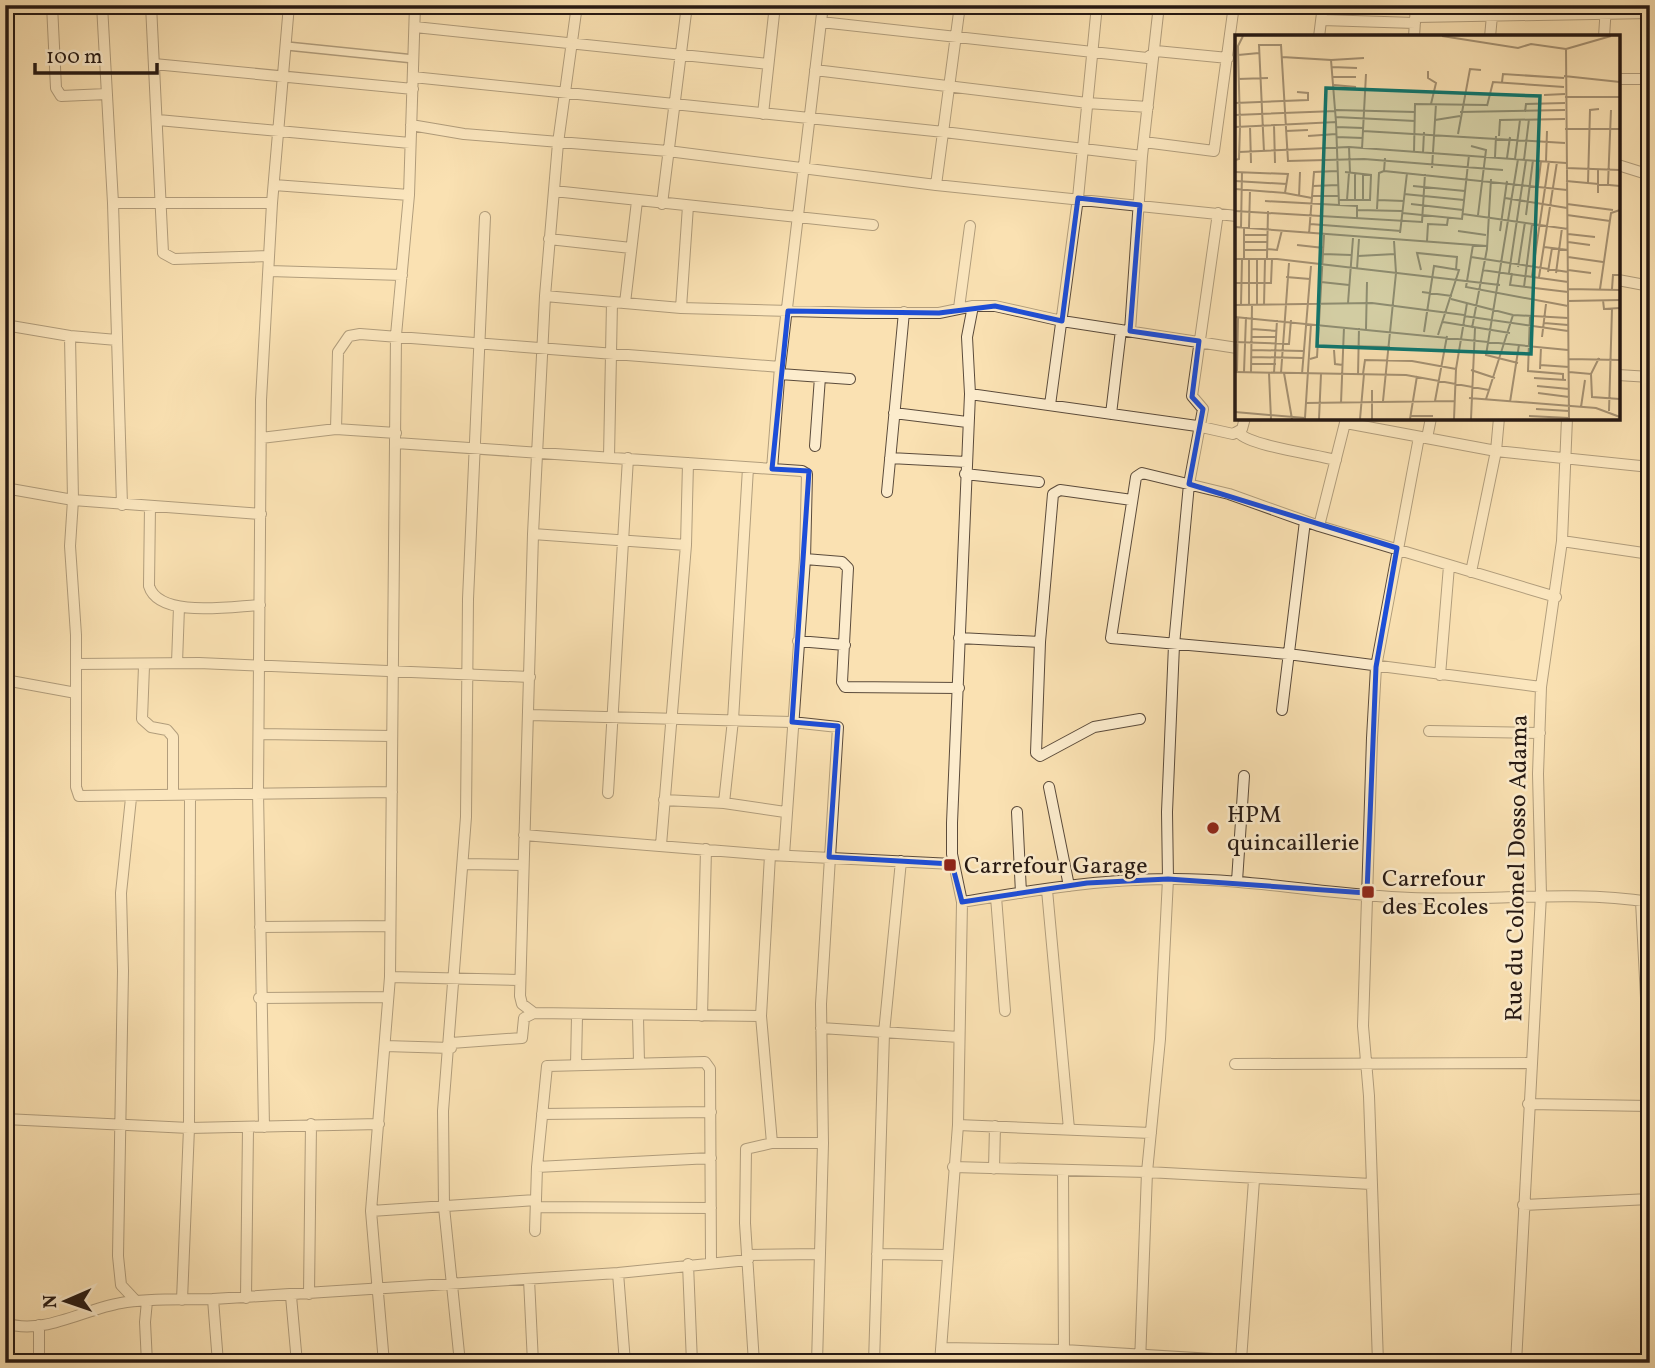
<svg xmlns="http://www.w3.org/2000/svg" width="1655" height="1368" viewBox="0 0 1655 1368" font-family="Vollkorn,serif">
<rect width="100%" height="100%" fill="#fae1b2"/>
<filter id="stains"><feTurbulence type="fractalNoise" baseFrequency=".00286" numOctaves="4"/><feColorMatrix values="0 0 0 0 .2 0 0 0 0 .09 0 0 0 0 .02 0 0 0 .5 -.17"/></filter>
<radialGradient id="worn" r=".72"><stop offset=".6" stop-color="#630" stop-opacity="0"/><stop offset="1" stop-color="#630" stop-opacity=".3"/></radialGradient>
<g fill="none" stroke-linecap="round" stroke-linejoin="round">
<defs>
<path id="pedestrian" d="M287 46 414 59"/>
<path id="minor" d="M52 5 56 88 61 96 107 94
M102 5 113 203 122 505
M151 5 163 253 174 259 269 256
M577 5 558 143 545 296 533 534 520 996 522 1004 534 1013 761 1016
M1119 5 1159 9
M1416 17 1650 13
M1322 20 1415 23
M821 22 1147 58 1156 51 1228 58
M415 27 768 64
M1319 37 1323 5
M1414 37 1416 5
M1490 37 1493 5
M1604 37 1606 5
M154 64 413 89
M815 70 1087 103 1148 107
M413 77 944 132 1142 156
M1618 79H1650
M763 114 775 5
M158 120 410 143
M411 125 464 134 668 151 936 185 1237 216
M1144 142 1214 151 1234 5
M1618 165 1650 175
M274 185 409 195
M936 185 960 5
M554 191 873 225
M113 203H272
M662 204 687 5
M549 239 631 248
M269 271 402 275
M1618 280 1650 286
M545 296 681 308 866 313H939L973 306H995L1062 321 1237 348
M625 303 637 201
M681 308 688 206
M959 308 970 226
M5 325 70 336 117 340
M1130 331 1142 156 1159 5
M70 336 73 500 70 546 76 635V787L79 796 392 792
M780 374 850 379
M1618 375 1650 377
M970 394 1197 426 1233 434 1242 429 1245 418
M1050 405 1078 198 1097 5
M894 413 967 422
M1111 414 1121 330
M1346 423 1496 451 1650 467
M336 429 338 352 349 336 360 334 780 367
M1239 433C1251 446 1314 454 1336 460
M261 438 336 429 396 433
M1427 438 1431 418
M396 443 802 471 807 474 805 559 784 855
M815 446 820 377
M609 457 612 302
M890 458 966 462
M772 469 780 367 823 5
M965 474 1039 482
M5 488 73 500 261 514
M887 492 904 312
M1132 500 1060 490 1053 494 1040 642 1036 753 1040 756 1094 727 1140 719
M150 506 149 586C159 619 233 606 260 605
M1319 526 1346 419
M533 534 686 545
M1562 541 1650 554
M805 559 842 562 848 568 842 682 845 687 959 688
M1471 572 1496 451 1499 418
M959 638 1040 642
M798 641 845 645
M177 663 179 607
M76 664 199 663 530 677
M144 666 142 719 151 727 167 730 173 737V795
M1440 675 1449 566
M5 680 76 693
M1541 687 1288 654 1111 638 1136 477 1142 473 1229 494 1319 526 1556 597
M1282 710 1305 521
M530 715 792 722 838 727 821 1004 823 1143 817 1363
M1429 731 1540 733
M259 734 392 736
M1049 787 1069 886
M608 793 628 458
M131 798 121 893 123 971 118 1256 121 1285 136 1301
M664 800 724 803 785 812
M724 803 733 720 748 468
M1017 812 1021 893
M524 835 770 855 953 864
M661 845 686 545 688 463
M770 855 761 1016 772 1143
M463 864 523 865
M1237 881 1244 776
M1047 890 1069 1129
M996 897 1005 1011
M1641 901 1650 1075
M962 902C1030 891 1099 879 1168 879 1249 878 1330 895 1411 898 1491 901 1570 890 1650 902
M260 927 390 926
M390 977 520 980
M259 998 388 997
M702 1016 706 849
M638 1017 639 1063
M821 1028 959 1037
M451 1043 522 1038 524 1018 534 1013
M385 1046 451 1048
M1235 1064 1531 1063
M576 1065 577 1016
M1528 1104 1650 1106
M542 1114 711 1112
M5 1119 189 1128 379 1124
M958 1125 1151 1133
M264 1127 258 792 261 400 272 203 289 5
M537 1167 711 1158
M953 1167 1147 1172 1371 1184
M994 1169 995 1126
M1063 1171 1064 1350
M1648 1199 1650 1153
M1523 1205 1650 1199
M536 1207 711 1208
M371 1211 536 1200
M535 1231 537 1167 547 1066 705 1062 710 1069 711 1262
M877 1254 946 1255
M747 1255 820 1254
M688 1264 692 1363
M618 1273 625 1363
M529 1279 533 1363
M309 1294 311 1124
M291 1296 297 1363
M246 1298 248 1128
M182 1300 189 1128 190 795
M5 1323C43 1336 84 1309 121 1303 151 1298 183 1300 213 1299
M941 1348 1064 1350 1278 1363
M1241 1360 1254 1180
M39 1363V1325
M147 1363 145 1322 147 1301
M218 1363 213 1299 618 1273 748 1260
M384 1363 371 1211 390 977 396 335 409 195 415 5
M460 1363 444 1207 443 1111 466 817 468 599 485 217
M754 1363 745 1223 746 1149 772 1143H823
M874 1363 884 1033 901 861
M940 1363 958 1125 962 902 952 854V823L970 394 967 337 973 306
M1023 1363V1350
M1140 1363 1147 1172 1160 1039 1168 879 1167 812 1174 645 1189 484 1203 409 1192 396 1218 213
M1378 1363 1369 1096 1363 1026 1372 738 1376 667 1419 437
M1516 1363 1541 895 1538 774 1541 687 1562 541 1567 418"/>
</defs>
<use href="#pedestrian" stroke="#5b4b3b" stroke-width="10"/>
<use href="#minor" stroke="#5b4b3b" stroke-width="12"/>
<use href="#pedestrian" stroke="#fceccd" stroke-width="7"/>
<use href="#minor" stroke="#fceccd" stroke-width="10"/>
</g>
<path d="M0 0H1655V1368H0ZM1078 198 1140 205 1130 331 1199 341 1192 397 1203 409 1189 484 1397 548 1376 667 1367 893 1168 879 1087 883 962 902 952 864 829 857 838 726 792 722 809 471 772 469 788 311 939 313 995 306 1062 321Z" fill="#fae1b2" fill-opacity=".55" fill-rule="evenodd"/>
<path fill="none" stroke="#1d4ed8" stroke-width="5" stroke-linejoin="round" d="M1078 198 1140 205 1130 331 1199 341 1192 397 1203 409 1189 484 1397 548 1376 667 1367 893 1168 879 1087 883 962 902 952 864 829 857 838 726 792 722 809 471 772 469 788 311 939 313 995 306 1062 321Z"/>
<g fill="#8f2418" stroke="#fceccd" stroke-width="2.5">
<circle cx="1213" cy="828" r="7"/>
<rect x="943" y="858" width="14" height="14" rx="3.5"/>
<rect x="1361" y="885" width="14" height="14" rx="3.5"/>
</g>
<g text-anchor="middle" stroke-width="5" stroke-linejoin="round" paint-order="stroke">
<g font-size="24" fill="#261913" stroke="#fceccd" text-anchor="start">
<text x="1227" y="822">HPM<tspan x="1227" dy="28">quincaillerie</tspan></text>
<text x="964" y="873">Carrefour Garage</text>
<text x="1382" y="886">Carrefour<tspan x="1382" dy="28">des Ecoles</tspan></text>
</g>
<g font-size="24" fill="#261913" stroke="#fceccd">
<text transform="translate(1516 868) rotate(-89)" y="8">Rue du Colonel Dosso Adama</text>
</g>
</g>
<g transform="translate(1235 35)">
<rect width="385" height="385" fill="#fae1b2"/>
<path fill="none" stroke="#a59172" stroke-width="2" d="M207 1 283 13 296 9 331 14M331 14 334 384M331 14 376 1M3 20 24 18M47 22 96 25 101 87M96 25 129 23M97 32 122 33M193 36V43L201 48 196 69M329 41 385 47M98 42H121M3 44 33 43M267 47 268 39 329 43M99 50 121 52M309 60 330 59M330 62H385M0 68 73 65V58L62 57M252 71 258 47 329 52M101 75 180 77M225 77 330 75M290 77 291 69 330 68M0 80 101 76M101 82 180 86M200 85 225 81M39 90 40 128M15 91 16 128M0 92 101 87 104 170M101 92 128 93M330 94H385M51 96 73 95M128 96 330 108M223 99 235 34 246 35M73 101 101 99M264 101 265 85 330 84M101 102 128 103M236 111 251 115 243 180M114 112 115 138M127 114 131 39M4 117 114 112 331 128M29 117 24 10H46L53 126 129 124 268 135M179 117 180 69 252 70M188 118 189 97M260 122 261 101M272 123 275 102M280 124 285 85M0 125 4 124 5 92 3 11 8 1M289 125 294 84M311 126 312 96M197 133 201 69M331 133 385 135M149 136 332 155M0 137 53 139 50 158 0 154M120 138V165M0 146 52 149M331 146 385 151M353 148 355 75 364 74M373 149 376 75M78 151 103 150M178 151 230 156M303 151 306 126M50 158 77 163M363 158V135M169 159 229 165M78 161H104M64 162 65 137M270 163 332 173M104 165H135L136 140 110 137M112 165 114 138M128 165V139M143 165 169 166M30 166 122 171V183M176 169 228 175M332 169 378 175M142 174 144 138 149 136 150 123M122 175 167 176M0 176 187 187 190 139M167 178 227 184 234 120M228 179 333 194M291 180 298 125M332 180 375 186M75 189 166 196M0 192 252 211M6 193 7 137M14 193 15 155M223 196 251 200M265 196 272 146M165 198 172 138M74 199 79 137 102 136M333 199 360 202M9 200H32M192 206 193 189 212 190 213 183M10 207H32M333 207 355 210M62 210 89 213M238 210 231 252 333 271M309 212 333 215M32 214 42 215 47 195M10 215H32M88 219 116 220M123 221 160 219M236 222 333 237M333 222 368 227M32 223 33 176M0 224H42L265 250M9 224V193M283 232 290 187M122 234 124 204M186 235 182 218 222 222 221 235M247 235 333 247M333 235 356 238M313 237 317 213M274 238 291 125M277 238 275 250 333 257M321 238 327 193M297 241 314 126M51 242 75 244M304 242 322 127M86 247 114 250M0 248H36L37 224M289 252 297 189M333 254 385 255M365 254 376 178 385 175M377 254 378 240H385M187 257 217 261M216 264 278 280 333 283M368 265 369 274 385 273M333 266 385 265M113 268 118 203M0 270 137 268 229 280M6 270 7 224M14 270V224M22 270V224M29 270 30 224M229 281 333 296M295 281 293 336 328 339V345M0 282 333 315M208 287 275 298M309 288 333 290M237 293 252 214 256 144M17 294 42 296M131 294 132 247M189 297 199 231 224 235 203 300M17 302H41M307 302 311 269M0 307 54 309 56 285M109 311 155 312M17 315 68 316M99 315 100 329 108 330M16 322 68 323M75 324 82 322 89 200M334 324 385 325M283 328 251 320 283 124M16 329H41M305 330 334 332M305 334 306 312M236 335 260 343M0 337 171 340 254 355 251 364M2 337 3 282M9 337 11 282M16 337 17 270M334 337 356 339 364 323M34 338 36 384M39 338 42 285M46 338 54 228M49 338 57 384M67 339 76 231M128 339 130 325 177 326 221 334M356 339 357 362 385 364M123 340 124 293M299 343 331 345M302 351 334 354M254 355 278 280M303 358 334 362M234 363 361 373 385 382M148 366 161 238 159 206M200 366 212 301M275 367 284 310M70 368 219 366M106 368 109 292M346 372 350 345M301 374 334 376M374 376 377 274M0 377 70 383 76 289M176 381H198M294 381 334 383M84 384 86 339M125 384 129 339M137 384V355M175 384 182 341M219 384 221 334 232 268M236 384 240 293"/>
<path fill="#0f766e" fill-opacity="0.15" stroke="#0f766e" stroke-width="3.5" d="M91 53 305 61 296 319 82 311Z"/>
<rect width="385" height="385" fill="none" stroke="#261913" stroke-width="3.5"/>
</g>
<rect width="1655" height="1368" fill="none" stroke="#fae1b2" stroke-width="28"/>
<rect x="7" y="7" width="1641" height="1354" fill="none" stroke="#261913" stroke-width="3.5"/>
<rect x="14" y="14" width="1627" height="1340" fill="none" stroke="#261913" stroke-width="2"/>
<g transform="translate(66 1301) rotate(268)" stroke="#fceccd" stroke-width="5" paint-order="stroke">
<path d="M0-5L12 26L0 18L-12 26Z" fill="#261913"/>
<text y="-10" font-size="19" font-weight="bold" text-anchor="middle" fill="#261913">N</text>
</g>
<path d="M35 63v10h122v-10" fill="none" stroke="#261913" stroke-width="3.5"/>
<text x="46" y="63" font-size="21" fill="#261913" stroke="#fceccd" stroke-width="5" paint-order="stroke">100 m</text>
<rect width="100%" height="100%" filter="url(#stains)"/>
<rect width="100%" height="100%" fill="url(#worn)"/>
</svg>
